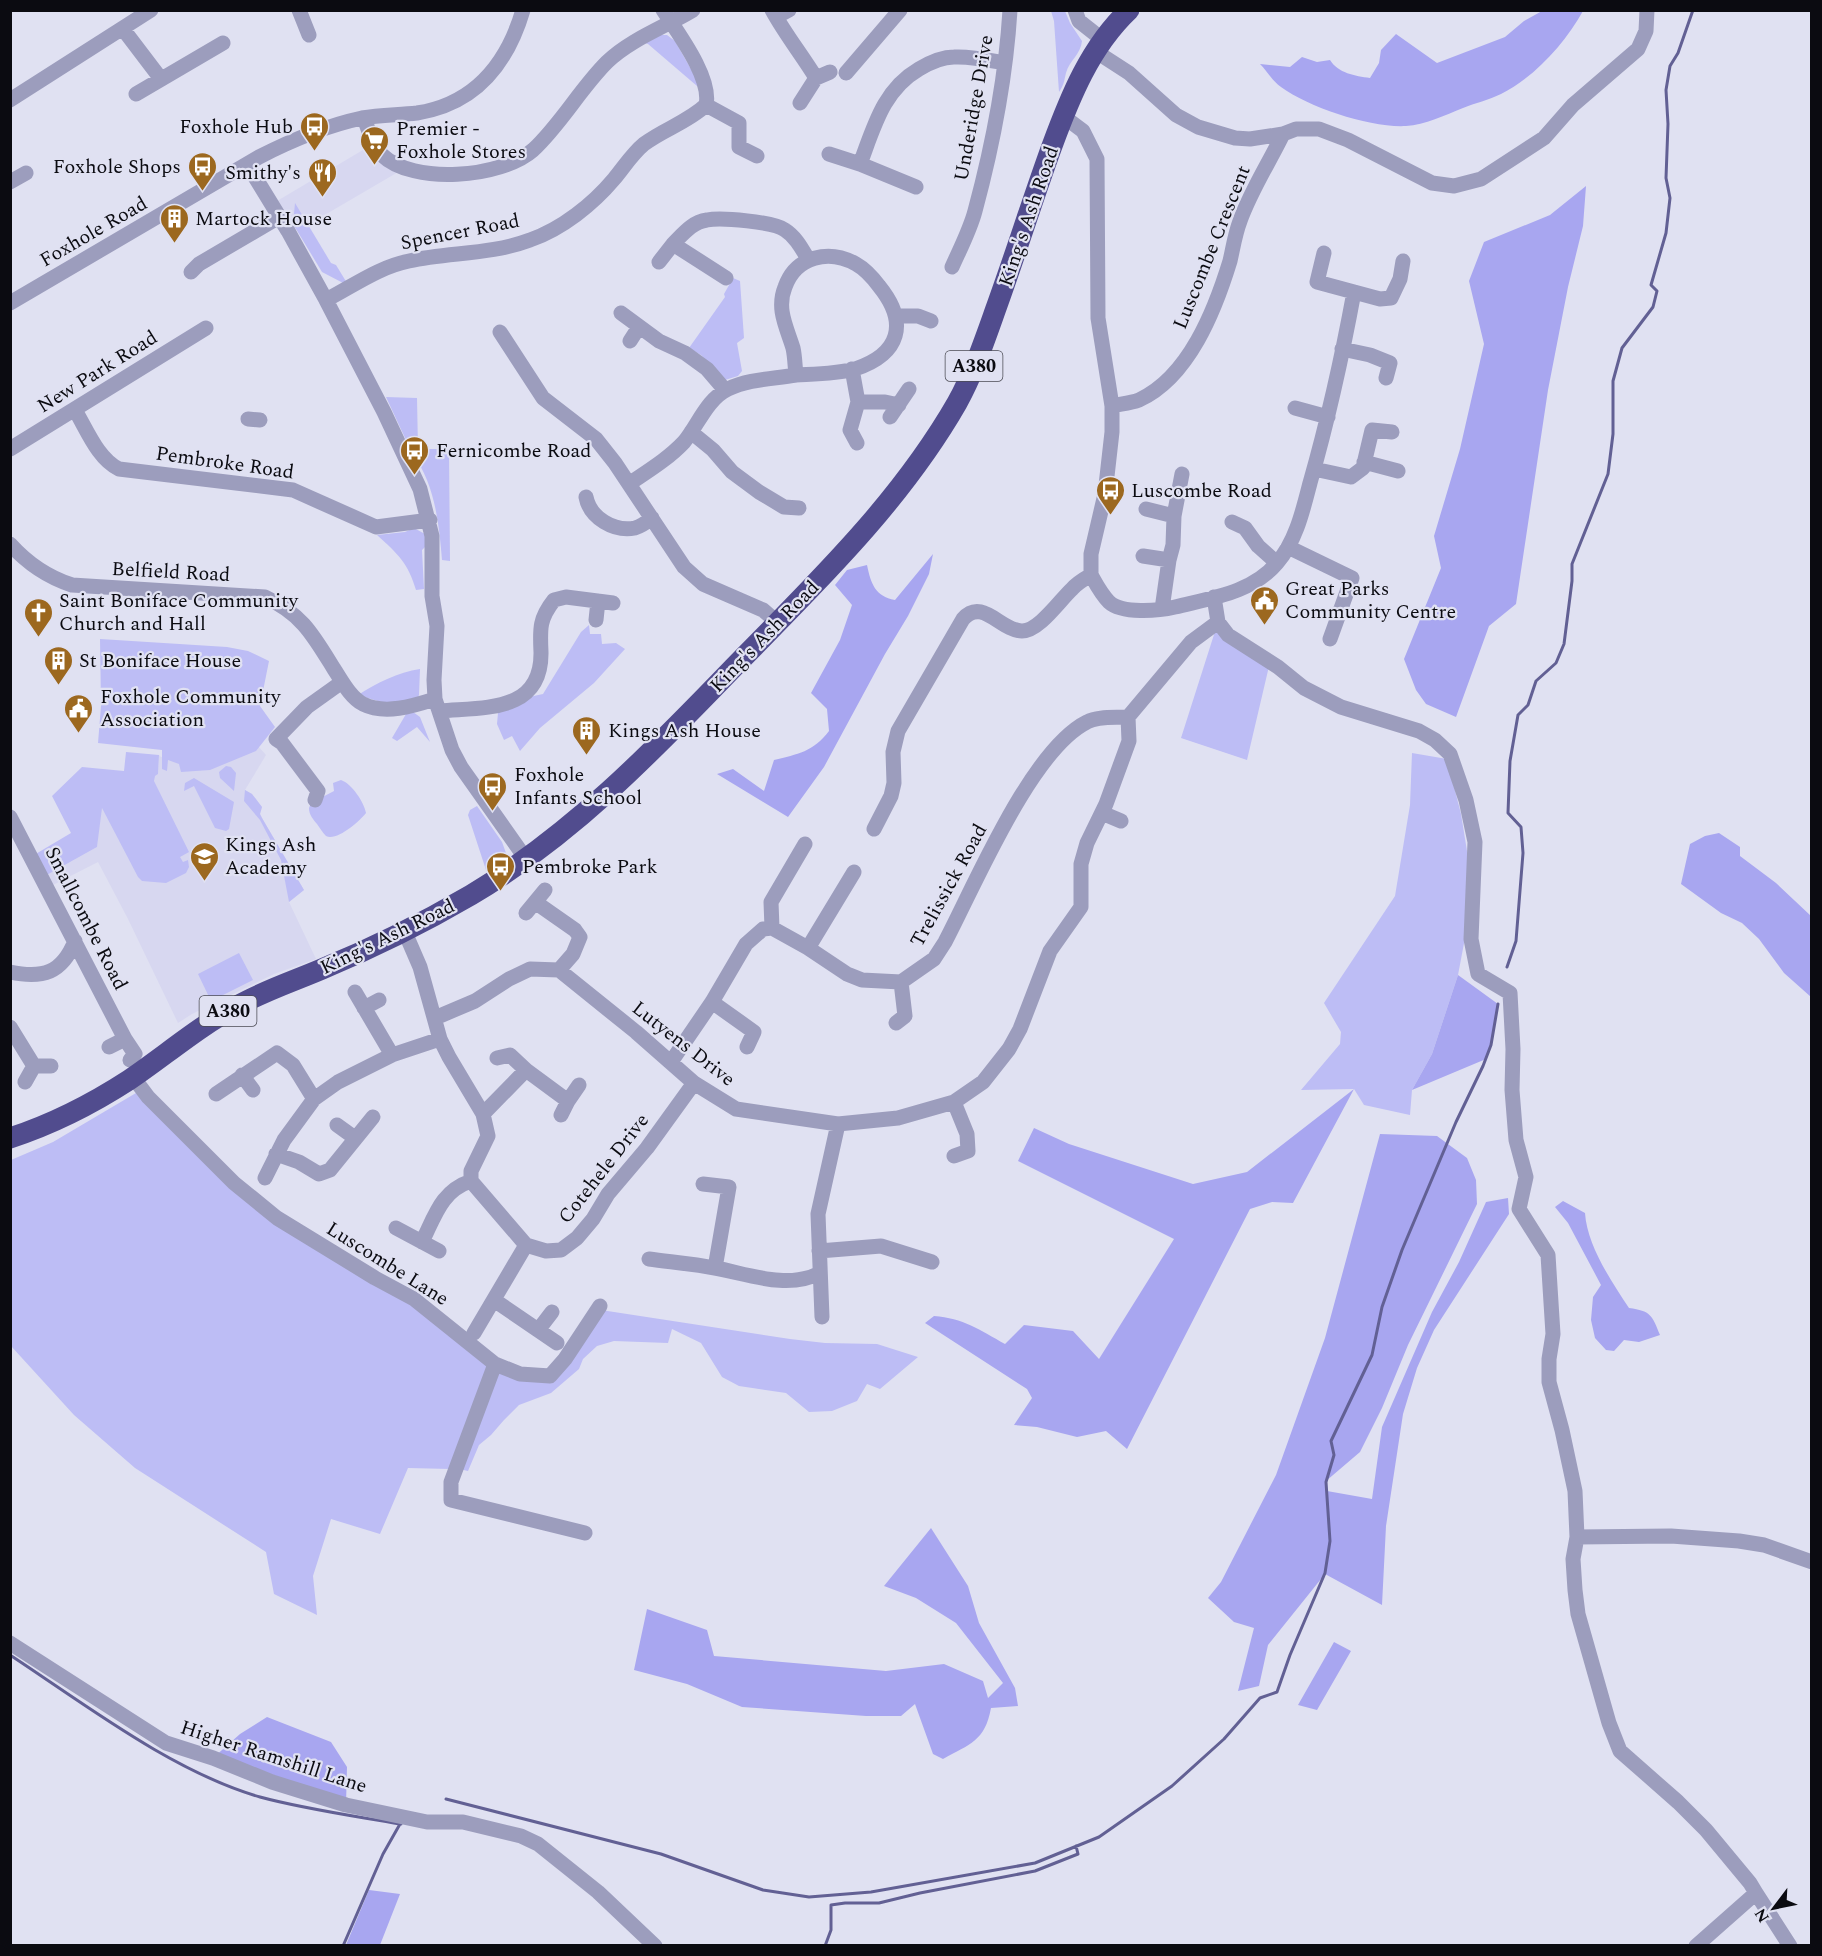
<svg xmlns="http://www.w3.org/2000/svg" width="1822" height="1956" viewBox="0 0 1822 1956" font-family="Spectral,serif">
<rect width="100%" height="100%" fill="#e0e1f2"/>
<path fill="#d7d7f0" d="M373 144 405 168 299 230 288 231 272 204Z
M258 746 266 755 245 790 252 794 262 807 260 814 262 818 304 890 289 902 316 959 274 974 192 1014 178 1023 128 919 98 862 51 886 45 876 97 847 101 806 158 774 159 755 161 757 178 758Z"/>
<path fill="#bdbdf5" d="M1051 11H1065L1070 23 1082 41C1081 54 1069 61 1066 73 1064 81 1064 85 1059 92L1054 21Z
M659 35H667L675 41 704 92 648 44 642 42Z
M295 203 331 263 336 265 347 283 345 284 322 272 293 224Z
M733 278 740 281 744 338 737 343 742 371 738 376 725 380 701 355 689 348 725 297 724 294Z
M386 397 417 398 418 449H449L450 561 442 560C439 523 435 484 412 453Z
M414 528 425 534 427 545 422 550 424 589 416 590C408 563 398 554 377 535L405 532Z
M1218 622 1270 662 1247 760 1181 738Z
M589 625 590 634H601L602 644 616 643 625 649 594 683 540 728 520 751 512 736 504 740 497 724 498 713 529 697 543 694 581 632Z
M100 639 227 647 248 651 269 661 260 706 275 727 256 751 210 770 181 772 179 764 168 760 167 771 162 769V750L98 743 101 706Z
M420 669 419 695 417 700 384 703 358 695C377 683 398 672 420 669Z
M413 712 420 717 430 742 417 727 397 741 392 738 406 714Z
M126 752 159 755 158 774 155 776 154 781 189 852 180 857 183 862 188 860 189 867 186 873 166 883 142 881 138 877 102 808 97 847 45 876 34 855 71 833 52 796 82 767 124 771Z
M1412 753 1447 759 1461 814 1467 851 1470 892 1465 938 1458 975 1432 1054 1412 1090 1410 1115 1364 1105 1354 1089 1301 1090 1340 1044 1341 1032 1324 1003 1395 896 1410 805Z
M226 766 231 767 236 773 234 791 220 778 219 772Z
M194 778 234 802 229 829 226 831 215 828 194 786 184 791 185 783Z
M341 780C352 784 364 802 366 813 360 821 336 842 326 836 323 833 320 828 317 824 313 819 309 815 309 808L311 803 334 791 333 783Z
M245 790 252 794 262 807 260 814 262 818 304 890 289 902 281 860 260 820 244 801Z
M477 806 502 842 506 853 500 862 486 870 468 815 470 810Z
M239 953 253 980 211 1001 198 974Z
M136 1093 231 1187 411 1304 488 1366 450 1469 408 1468 380 1534 331 1519 313 1576 317 1615 274 1594 266 1552 135 1468 74 1415 11 1346V1160L53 1142Z
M601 1310 790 1339 825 1343 877 1344 918 1357 880 1389 867 1384 857 1401 832 1411 809 1412 786 1393 739 1386 722 1377 701 1343 672 1329 668 1343 614 1341 597 1346 583 1359 579 1369 551 1393 519 1405 504 1420 491 1435 479 1445 468 1471 459 1469 496 1367 549 1379Z"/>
<path fill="#a8a6f0" d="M1542 11H1583C1565 43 1535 77 1501 94 1489 100 1475 103 1463 108 1445 115 1425 125 1406 126 1371 128 1310 108 1281 87 1273 82 1267 71 1260 64L1290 67 1302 57 1317 62 1330 60C1338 73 1355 76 1370 78L1379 63 1381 50 1396 34 1437 63 1505 37 1524 21Z
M1586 186 1583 226 1568 287 1548 390 1516 604 1489 626 1456 717 1426 704 1416 690 1404 659 1441 568 1434 536 1460 449 1484 344 1469 281 1484 242 1550 215Z
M933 554 929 574 908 616 885 654 824 767 788 817 717 774 733 769 764 791 774 760C798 754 813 752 829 731L827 709 811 693 840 640 852 605 835 585 847 570 867 565C871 584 875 596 895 600Z
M1719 833 1740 847V856L1776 883 1811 916V997L1784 973 1759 939 1742 923 1721 913 1681 884 1690 844 1705 836Z
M1458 975 1498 1004 1491 1045 1486 1059 1412 1090 1432 1054Z
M1354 1089 1293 1203 1272 1202 1250 1209 1127 1449 1106 1431 1077 1437 1037 1427 1014 1425 1032 1398 1027 1389 925 1323 934 1316C963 1318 980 1330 1005 1344L1024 1325 1073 1331 1099 1359 1174 1239 1018 1161 1034 1128 1069 1144 1193 1184 1247 1172Z
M1380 1134 1437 1136 1467 1158 1476 1180 1477 1204 1408 1345 1382 1408 1360 1452 1326 1481 1327 1491 1372 1499 1382 1427 1432 1312 1459 1262 1486 1202 1508 1198 1509 1214 1434 1330 1417 1368 1403 1414 1386 1526 1382 1605 1325 1574 1268 1645 1259 1686 1238 1691 1254 1628 1234 1622 1208 1598 1221 1582 1276 1475 1325 1338Z
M1563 1201 1585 1213C1587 1245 1611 1281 1629 1308 1651 1311 1652 1315 1660 1335L1639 1342 1624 1340 1614 1351 1606 1350 1595 1338 1591 1320 1593 1297 1601 1285 1568 1223 1555 1207Z
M931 1528 968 1586 979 1623 1015 1688 1018 1706 991 1708C985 1741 970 1744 943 1759L933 1754 915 1704 901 1716H866L742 1707 687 1684 634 1670 647 1609 707 1630 714 1656 886 1671 944 1664 983 1681 988 1698 1003 1683 956 1623 916 1598 884 1586Z
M1334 1642 1351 1651 1317 1710 1298 1705Z
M267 1717 331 1742 347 1767 346 1805 213 1758 240 1734Z
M369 1890 400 1894 380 1945H346Z"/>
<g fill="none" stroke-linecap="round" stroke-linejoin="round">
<path stroke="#626094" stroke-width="3" d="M1507 967 1516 941 1523 853 1521 827 1508 813 1510 761 1518 715 1528 705 1536 681 1556 663 1564 644 1572 581V564L1608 474 1613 434V381L1622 348 1653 307 1657 291 1651 285 1666 233 1670 198 1666 178 1668 124 1666 90 1670 66 1678 53 1693 10
M10 1655C86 1705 173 1772 260 1797 304 1809 355 1816 400 1824
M446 1799 661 1854 763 1890 809 1897 871 1892 1035 1863 1099 1837 1172 1786 1224 1739 1260 1698 1277 1692 1290 1655 1325 1573 1330 1541 1326 1482 1334 1455 1331 1441 1372 1355 1382 1307 1402 1250 1456 1122 1483 1066 1491 1045 1498 1004
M343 1946 383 1854 400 1824H401
M825 1946 831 1930V1905L845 1903H879L920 1893 1035 1871 1078 1854 1076 1846"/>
<path stroke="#9c9dbd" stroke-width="15" d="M299 10 309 35
M663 10C678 33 712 78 706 105
M772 10C785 34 802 55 816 78L830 72
M1075 10 1079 21 1103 40
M776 17 789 10
M123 29 161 79
M1095 51 1129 73 1176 115 1198 127 1235 138 1250 139 1283 134 1296 129H1319L1348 140 1432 183 1454 186 1481 179 1544 138 1573 105 1638 49 1646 31 1647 10
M846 73 900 10
M136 94 223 43
M10 100 151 10
M800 103 816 78
M1063 116 1083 131 1097 159 1098 318 1112 406V432L1105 494 1091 554V575
M364 118C369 131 372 144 382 155 413 185 501 178 533 150 561 124 580 89 607 62 631 39 665 27 693 10
M829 154 860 164
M247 164 288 231 326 300 384 412 420 489 432 536V596L437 626 434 680 435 699 452 750 461 767 526 859
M10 182 26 173
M916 187 860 164C874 127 883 90 919 69 929 63 942 57 954 57 971 56 988 60 1004 63
M659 262 673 244
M952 267C960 249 970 230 975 211 992 148 1006 76 1010 10
M191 272 199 264 279 217
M726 278 673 244C683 234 692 222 707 220 721 217 774 222 785 230 796 237 802 249 808 259
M1354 292 1380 299 1391 298 1400 279 1403 261
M326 300C353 286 379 267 409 261 450 252 490 255 530 240 562 229 593 204 614 179 624 167 632 154 644 144 664 129 688 122 706 105L739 123V147L757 156
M10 303 259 157C292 140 325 126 362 118 380 115 399 115 417 113 475 104 507 64 523 10
M621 313 659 341 685 353 707 369 725 390
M897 316H918L931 321
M500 332 543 398 596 439 615 463 684 567 703 584 763 610 778 623
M630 341 639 327
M1342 349 1370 355 1390 363 1386 378
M852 369 858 402H885L899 405
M1112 406C1121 404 1131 403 1139 400 1189 377 1215 310 1230 261 1233 248 1235 234 1240 221 1251 190 1269 163 1283 134
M1295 408 1328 417
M75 410C87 430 98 459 119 469L293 490 376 527 430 520
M890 417 909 389
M248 419 260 420
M691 432 713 450 732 472 759 492 784 507 799 508
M857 443 850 430 858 402
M10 449 206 328
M1364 462 1398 471
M1314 469 1351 477 1363 468 1372 430 1392 432
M629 484C648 471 668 459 684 442 698 425 707 399 728 389 749 379 773 379 796 375 795 367 795 357 793 348 787 328 776 309 785 287 796 256 829 249 856 264 865 269 873 278 879 286 909 323 900 354 855 369 836 374 815 374 796 375
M586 497C590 518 614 532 635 528 641 526 647 522 652 518
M1146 509 1174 516
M1232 522 1245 528 1258 546 1277 563
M10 544C28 564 47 577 72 585L265 597C302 614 313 635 334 669 342 681 350 697 363 704 385 715 413 706 435 699
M1288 547 1352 578 1330 639
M1143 556 1169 560
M1091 575C1096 584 1101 594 1109 602 1122 614 1158 611 1175 607 1211 598 1252 593 1277 563 1296 541 1303 510 1310 483 1328 420 1342 357 1354 292L1317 282 1324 253
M1214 597 1218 622 1228 635 1278 667 1304 688 1341 707 1419 731 1435 740 1450 754 1466 800 1475 842 1471 939 1478 974 1510 993 1513 1049 1512 1090 1516 1140 1526 1177 1519 1209 1548 1255 1553 1334 1549 1359V1382L1562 1430 1575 1491 1577 1537 1573 1559 1575 1590 1578 1614 1609 1723 1620 1751 1678 1802 1706 1830 1750 1883 1756 1893 1696 1946
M1162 609 1169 560 1173 545 1174 516 1182 474
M596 620 598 601
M440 711C484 707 542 713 541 652 540 629 539 619 554 600L566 597 613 603
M315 800 318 791 282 743 276 739 307 707 342 682
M1102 813 1121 821
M10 817 125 1039 135 1054 130 1060
M874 829 891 796 894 783 893 752 898 731 963 619C982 597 1001 631 1022 631 1039 631 1060 600 1072 589 1077 583 1084 579 1091 575
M535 902 575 930 580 937 573 954 559 970
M526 913 545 890
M772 928 771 902 805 844
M404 930 420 967 440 1039 449 1057 483 1114 488 1136 471 1171V1181L526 1245 546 1251 561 1250 577 1238 593 1219 608 1194 647 1148 694 1083
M808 948 854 872
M10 972C43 979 62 973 75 941
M355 992 392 1055
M712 1002 754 1032 747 1047
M364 1008 379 1000
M435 1018 475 1001 509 979 530 969 559 970 636 1032 694 1083 736 1109 838 1124 898 1118 954 1102 983 1082 1009 1049 1020 1029 1050 951 1081 907V864L1087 843 1106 804 1129 741 1128 717 1191 642 1218 622
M896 1023 905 1016 901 982
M10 1027 34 1066H51
M109 1047 125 1039
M497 1058 510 1055 526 1070 568 1101
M671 1062 712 1002 746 944 763 929 772 928 808 948 847 974 862 980 901 982 934 959 945 942C975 885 1031 750 1087 722 1098 716 1115 718 1128 717
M242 1075 253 1090
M133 1077 148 1097 234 1183 277 1218 375 1278 414 1299 495 1364 520 1374 550 1376 565 1359 600 1306
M25 1082 34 1066
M216 1094 277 1053 293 1065 314 1099
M954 1102 967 1134 968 1151 954 1156
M483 1114 526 1070
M561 1115 568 1101 579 1085
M337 1125 355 1138
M276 1154 299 1162 319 1174 330 1170 373 1117
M265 1178 284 1140 314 1099 338 1082 392 1055 440 1039
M703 1184 729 1187 715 1268
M396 1228 439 1251
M422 1242C435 1216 441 1191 471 1181
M819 1251 881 1246 932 1262
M649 1259C671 1262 693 1264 715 1268 748 1274 788 1290 820 1273
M494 1300 557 1343
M822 1317 818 1214 838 1124
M539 1329 552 1312
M474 1333 526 1245
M495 1364 451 1482V1500L585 1533
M1577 1537 1671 1536 1739 1541 1764 1545 1812 1562
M10 1643 166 1743 213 1758 272 1782 346 1805 427 1822H463L521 1836 538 1844 598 1892 655 1946
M1756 1893 1790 1946"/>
<path stroke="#514c8e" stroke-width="21" d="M10 1138C53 1124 92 1104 129 1080 166 1055 199 1026 239 1005 266 990 294 981 322 969 373 948 423 923 471 895 572 835 652 752 733 668 814 585 899 504 957 403 973 374 984 342 995 311 1015 256 1032 201 1052 146 1070 97 1090 47 1129 10"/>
</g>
<defs>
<symbol id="bus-pin" viewBox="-11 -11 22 30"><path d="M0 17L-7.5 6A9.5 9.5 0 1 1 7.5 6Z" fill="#9c681f" stroke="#e0e1f2"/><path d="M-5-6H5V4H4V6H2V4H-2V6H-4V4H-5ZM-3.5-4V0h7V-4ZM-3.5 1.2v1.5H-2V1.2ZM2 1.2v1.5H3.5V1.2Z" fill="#fff"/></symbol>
<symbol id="supermarket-pin" viewBox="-11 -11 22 30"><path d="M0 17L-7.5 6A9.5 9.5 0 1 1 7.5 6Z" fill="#9c681f" stroke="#e0e1f2"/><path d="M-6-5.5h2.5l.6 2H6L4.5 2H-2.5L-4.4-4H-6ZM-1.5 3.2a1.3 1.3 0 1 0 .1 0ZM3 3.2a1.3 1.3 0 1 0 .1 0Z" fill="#fff"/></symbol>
<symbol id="restaurant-pin" viewBox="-11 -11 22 30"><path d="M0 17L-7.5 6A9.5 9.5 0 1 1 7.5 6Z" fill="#9c681f" stroke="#e0e1f2"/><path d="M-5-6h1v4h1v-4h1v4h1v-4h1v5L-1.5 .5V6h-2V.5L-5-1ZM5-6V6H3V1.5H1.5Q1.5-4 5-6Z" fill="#fff"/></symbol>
<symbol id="building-pin" viewBox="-11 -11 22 30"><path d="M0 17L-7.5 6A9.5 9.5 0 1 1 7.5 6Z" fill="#9c681f" stroke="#e0e1f2"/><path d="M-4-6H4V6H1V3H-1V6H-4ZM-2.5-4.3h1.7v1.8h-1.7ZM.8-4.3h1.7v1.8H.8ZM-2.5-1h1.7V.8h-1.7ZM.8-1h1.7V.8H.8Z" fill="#fff"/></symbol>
<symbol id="civic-pin" viewBox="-11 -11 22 30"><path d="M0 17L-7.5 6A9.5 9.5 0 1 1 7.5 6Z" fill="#9c681f" stroke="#e0e1f2"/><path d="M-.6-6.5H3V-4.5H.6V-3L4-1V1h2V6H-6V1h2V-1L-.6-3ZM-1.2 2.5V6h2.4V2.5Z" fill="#fff"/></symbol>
<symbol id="church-pin" viewBox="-11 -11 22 30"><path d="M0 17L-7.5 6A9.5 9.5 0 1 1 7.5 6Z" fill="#9c681f" stroke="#e0e1f2"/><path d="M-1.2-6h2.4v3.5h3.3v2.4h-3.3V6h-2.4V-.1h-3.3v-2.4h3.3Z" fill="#fff"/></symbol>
<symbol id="school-pin" viewBox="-11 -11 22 30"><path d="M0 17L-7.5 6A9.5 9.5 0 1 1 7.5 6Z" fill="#9c681f" stroke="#e0e1f2"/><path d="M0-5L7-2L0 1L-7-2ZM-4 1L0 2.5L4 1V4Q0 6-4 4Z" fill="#fff"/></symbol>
</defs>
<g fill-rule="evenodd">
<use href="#bus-pin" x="298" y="110" width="33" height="45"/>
<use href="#supermarket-pin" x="358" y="124" width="33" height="45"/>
<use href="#bus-pin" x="186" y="150" width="33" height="45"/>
<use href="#restaurant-pin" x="306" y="156" width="33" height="45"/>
<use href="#building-pin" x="158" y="202" width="33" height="45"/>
<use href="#bus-pin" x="398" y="434" width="33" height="45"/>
<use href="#bus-pin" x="1094" y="474" width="33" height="45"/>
<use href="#civic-pin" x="1248" y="584" width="33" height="45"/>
<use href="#church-pin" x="22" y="596" width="33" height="45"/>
<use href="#building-pin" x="42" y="644" width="33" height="45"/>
<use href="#civic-pin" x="62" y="692" width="33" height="45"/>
<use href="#building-pin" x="570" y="714" width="33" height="45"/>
<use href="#bus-pin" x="476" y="770" width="33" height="45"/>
<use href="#school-pin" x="188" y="840" width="33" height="45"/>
<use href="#bus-pin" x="484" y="850" width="33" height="45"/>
</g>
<g text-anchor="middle" stroke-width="4.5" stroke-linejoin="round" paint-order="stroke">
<g fill="#e0e1f2" stroke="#4b4b54" stroke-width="1.5">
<rect x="945.5" y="351" width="57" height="30" rx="4.5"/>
<rect x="199.5" y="996" width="57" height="30" rx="4.5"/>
</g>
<g font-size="18" font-weight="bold" fill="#0b0b11">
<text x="974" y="372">A380</text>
<text x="228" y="1017">A380</text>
</g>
<g font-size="20" fill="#0b0b11" stroke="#e0e1f2">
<text transform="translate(973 108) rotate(-80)" y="7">Underidge Drive</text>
<text transform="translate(1028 216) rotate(-71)" y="7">King's Ash Road</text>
<text transform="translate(93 231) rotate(-30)" y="7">Foxhole Road</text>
<text transform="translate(460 231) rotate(-11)" y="7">Spencer Road</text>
<text transform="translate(1211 247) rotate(-68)" y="7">Luscombe Crescent</text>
<text transform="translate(97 371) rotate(-32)" y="7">New Park Road</text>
<text transform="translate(225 462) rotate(8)" y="7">Pembroke Road</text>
<text transform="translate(171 571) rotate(3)" y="7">Belfield Road</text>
<text transform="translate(764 636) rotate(-46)" y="7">King's Ash Road</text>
<text transform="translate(948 885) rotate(-61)" y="7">Trelissick Road</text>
<text transform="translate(87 918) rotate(63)" y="7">Smallcombe Road</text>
<text transform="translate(387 936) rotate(-26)" y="7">King's Ash Road</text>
<text transform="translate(684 1043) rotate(38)" y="7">Lutyens Drive</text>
<text transform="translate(603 1168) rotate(-52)" y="7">Cotehele Drive</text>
<text transform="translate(388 1263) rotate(32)" y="7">Luscombe Lane</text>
<text transform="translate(274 1756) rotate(18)" y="7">Higher Ramshill Lane</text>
</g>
<g font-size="20" fill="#0b0b11" stroke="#e0e1f2" text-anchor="start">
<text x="293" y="133" text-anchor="end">Foxhole Hub</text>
<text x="396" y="135">Premier -<tspan x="396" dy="23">Foxhole Stores</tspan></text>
<text x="181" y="173" text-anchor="end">Foxhole Shops</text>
<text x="301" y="179" text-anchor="end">Smithy's</text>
<text x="195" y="225">Martock House</text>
<text x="436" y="457">Fernicombe Road</text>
<text x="1131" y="497">Luscombe Road</text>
<text x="1285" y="595">Great Parks<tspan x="1285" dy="23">Community Centre</tspan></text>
<text x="59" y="607">Saint Boniface Community<tspan x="59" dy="23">Church and Hall</tspan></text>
<text x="79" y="667">St Boniface House</text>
<text x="100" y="703">Foxhole Community<tspan x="100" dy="23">Association</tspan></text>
<text x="608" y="737">Kings Ash House</text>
<text x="514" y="781">Foxhole<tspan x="514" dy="23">Infants School</tspan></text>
<text x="225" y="851">Kings Ash<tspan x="225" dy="23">Academy</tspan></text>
<text x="522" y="873">Pembroke Park</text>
</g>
</g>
<rect width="1822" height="1956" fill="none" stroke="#0b0b11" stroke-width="24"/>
<g transform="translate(1774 1908) rotate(238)" stroke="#e0e1f2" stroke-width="4.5" paint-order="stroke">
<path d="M0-4.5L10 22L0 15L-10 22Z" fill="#0b0b11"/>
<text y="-9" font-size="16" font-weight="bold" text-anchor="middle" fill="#0b0b11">N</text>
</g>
</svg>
